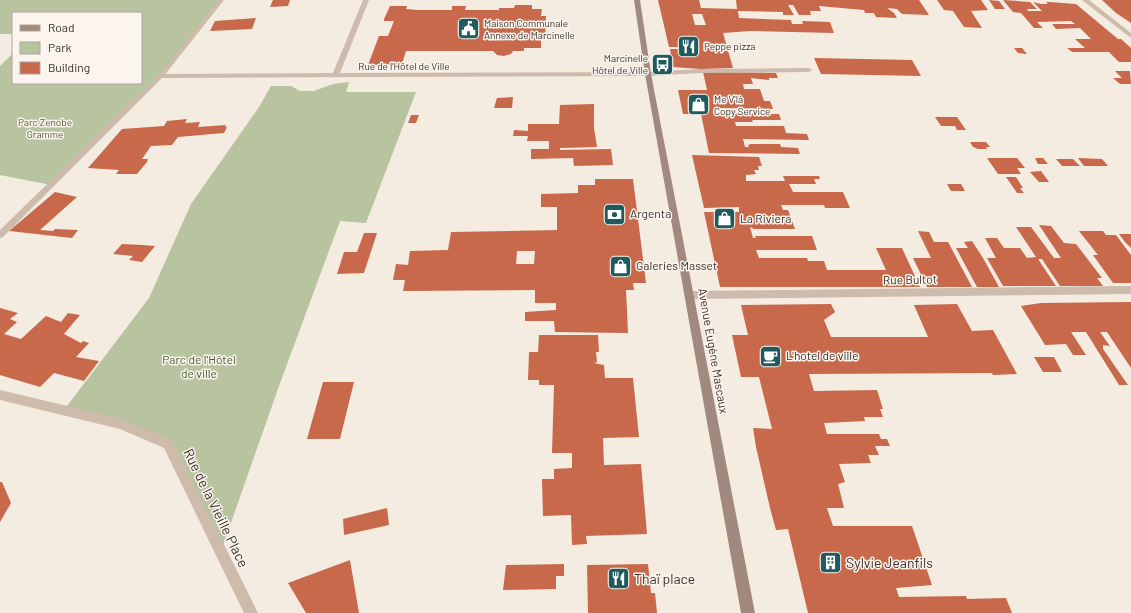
<svg xmlns="http://www.w3.org/2000/svg" width="1131" height="613" viewBox="0 0 1131 613" font-family="Barlow,sans-serif">
<rect width="100%" height="100%" fill="#f4ebe1"/>
<path fill="#b8c4a0" d="M0 0H221L161 76 51 185 0 175V66L13 53V83H141V13H13V34H0Z
M349 82 346 92H416L366 223 340 221 279 386 221 551 168 444 64 410 149 298 191 204 259 107 271 86H291L300 91H314L333 84Z"/>
<path fill="#c8694b" fill-rule="evenodd" d="M273 0H290L288 6 270 7Z
M658 0H699L701 8 737 9 736 0H919L929 15 902 14 897 9 887 8 894 13 897 18 876 17 874 13H865L864 10 819 6 821 11H810L811 15H799L793 5H788L794 15H783V12L738 11 739 18 791 20 792 24H803L802 21 830 22 834 33 750 31 723 33 733 68 701 69 673 67 670 49H692V47H669ZM692 14H702L706 25H695Z
M937 0H981L988 10 971 11 982 28 964 27 953 11 944 10Z
M989 0 999 1 1005 9H995Z
M1003 0 1030 2 1037 9H1027L1028 11H1042L1033 2 1041 4H1048L1046 2H1049L1076 4 1118 39H1121L1131 48V62H1119L1109 52H1072L1067 48H1085L1075 39H1091L1080 28 1056 29 1052 24H1075L1071 21 1037 22 1043 28H1034L1021 13 1013 12Z
M1102 0H1131V23L1116 13Z
M515 5H532V9H542L541 16H546L545 40H541V48H524V51H513L511 54 504 56 497 55 493 51H406L402 64 368 65 379 36H388L394 21H384V19L390 6H407L406 9 418 10H452V6H466L465 10H499V8H514Z
M256 18 252 29 210 31 215 21Z
M1014 48H1022L1027 54 1018 53Z
M814 58 912 60 921 76 821 74Z
M1115 71H1130L1131 84H1120L1113 78H1122Z
M703 72 776 73 778 78H769V80L751 78 753 84H743L744 89H760L764 101H770L773 109 715 108 716 113 779 114 781 120H752L753 122H735L736 126H784L786 133 807 134 809 140 743 139 745 147H749L748 145 751 144H780L781 147 798 148 800 154 709 153 701 114H683L678 90H707Z
M513 97 512 108H494L497 98Z
M594 104V128L597 147 560 148V150L611 149 613 165 574 166 573 158 531 159V149H549V141H527L528 136H513L514 130 528 131V124H559L560 105Z
M411 115H419L416 123H408Z
M935 117H957L966 130H957L955 126H941Z
M187 119 185 123 200 122 198 127 226 125 225 127H227L224 133 178 137 172 145 151 146 142 159H148L147 162 137 174H116L119 170 88 168 122 129 164 126 167 121Z
M970 142H986L990 147H986L987 149H978L973 147Z
M692 155 759 157 762 166H758L759 170H754L756 174 746 175V181H785L783 176H819L820 179H814L816 184H789L793 192H843L850 208H825L824 205H781L783 210H788L795 229H754L750 227 753 238H756L755 236H812L817 250H756L759 258H807L808 261H824L827 270H886L876 248H902L920 287H720L704 212H739V207L704 208Z
M987 158H1017L1025 168H1017L1021 174H998Z
M1035 158H1043L1048 164H1038Z
M1078 158 1102 159 1108 166H1084Z
M1056 159H1073L1080 166H1062Z
M1041 171 1049 182H1039L1030 172Z
M1006 177H1016L1023 188H1020L1024 193H1017Z
M595 179H633L646 283H633L634 290H626L628 333 555 332 554 321H525V312L556 310V303H535V290L403 291 405 280H393L396 264 408 265 410 251 448 250 451 232 557 230V207H541V194L578 193V185H595ZM517 251H535L534 264H516Z
M947 184H961L965 191H951Z
M55 192 77 197 40 230 53 231 55 229 78 230 72 238 9 231Z
M1039 225 1051 226 1064 243 1076 244 1102 278H1097L1103 286H1060L1042 259H1038L1056 286H1003L987 258H996L985 238H997L1004 248H1020L1027 258 1036 257 1016 227H1031L1054 258H1061Z
M918 231 929 232 934 242H948L972 287H927L913 258H931Z
M1079 231H1103L1106 235H1116L1131 255V283H1113L1093 255H1098Z
M364 233H377L364 273 337 274 344 252H357Z
M1119 234H1131V248L1125 242Z
M972 241 983 258 999 287H977L956 248H968L964 242Z
M122 244 142 245 155 246 142 262 129 260 133 256 113 254Z
M1131 302V368L1107 332H1100L1110 346 1103 345V349L1128 385H1119L1086 332H1071L1086 355H1073L1066 344 1045 345 1021 306 1041 303Z
M831 304 835 312 824 320 831 337H928L914 305 957 304 972 331 993 330 1017 374 993 375 992 373 809 374 814 391 877 390 883 409H880L883 417H864L865 421 824 423 827 434H879L881 439H887L890 446H875L879 455H868L871 463 839 464 845 482 838 484 844 508H827L833 526H912L932 585 896 588 899 597 966 596 967 599 1006 598 1012 613H808L788 529 776 530 770 508 756 447 753 428 772 429 759 377H741L732 335H748L741 305Z
M0 308 18 313 10 319 17 322 4 334 21 339 46 316 61 322 68 313 80 315 64 334 81 343 83 341 89 343 76 357 99 361 84 381 54 373 40 387 0 375Z
M539 335H598L599 352H596L597 362 594 363 604 365 605 378H633L639 437 603 438 604 465 641 464 647 534 586 536 587 544 572 545 571 515 543 516 542 479H554V469L572 468V453H552L554 385H539V380H528L529 352H538Z
M1034 357H1054L1062 372H1043Z
M323 382H354L340 439H307Z
M0 482H2L11 503 0 522Z
M387 508 389 525 344 535 343 519Z
M350 560 359 613H306L288 583Z
M564 564V576H556V589L503 590 506 565Z
M648 564 651 593H655L657 613H588L587 565Z"/>
<g fill="none" stroke-linecap="round" stroke-linejoin="round">
<path fill="#cdbbac" fill-rule="evenodd" d="M363 0H369L340 73 648 72 700 69 809 68 812 70 809 72 700 73 648 76 161 78 158 76 161 74 333 73Z"/>
<path fill="#cdbbac" fill-rule="evenodd" d="M218 0H224L163 77 3 237 0 238V230L159 75Z
M1082 0H1089L1131 33V38Z
M1131 286V294L689 299 684 295 689 291Z
M0 390 122 419 172 440 258 613H244L164 448 120 429 0 400Z"/>
<path fill="#a18a7d" fill-rule="evenodd" d="M634 0H640L651 74 755 613H741L645 74Z"/>
</g>
<defs>
<symbol id="civic-square" viewBox="-11 -11 22 22"><rect x="-9" y="-9" width="18" height="18" rx="4" fill="#1f5a5e" stroke="#fbf5ee"/><path d="M-.6-6.5H3V-4.5H.6V-3L4-1V1h2V6H-6V1h2V-1L-.6-3ZM-1.2 2.5V6h2.4V2.5Z" fill="#fff"/></symbol>
<symbol id="restaurant-square" viewBox="-11 -11 22 22"><rect x="-9" y="-9" width="18" height="18" rx="4" fill="#1f5a5e" stroke="#fbf5ee"/><path d="M-5-6h1v4h1v-4h1v4h1v-4h1v5L-1.5 .5V6h-2V.5L-5-1ZM5-6V6H3V1.5H1.5Q1.5-4 5-6Z" fill="#fff"/></symbol>
<symbol id="bus-square" viewBox="-11 -11 22 22"><rect x="-9" y="-9" width="18" height="18" rx="4" fill="#1f5a5e" stroke="#fbf5ee"/><path d="M-5-6H5V4H4V6H2V4H-2V6H-4V4H-5ZM-3.5-4V0h7V-4ZM-3.5 1.2v1.5H-2V1.2ZM2 1.2v1.5H3.5V1.2Z" fill="#fff"/></symbol>
<symbol id="shop-square" viewBox="-11 -11 22 22"><rect x="-9" y="-9" width="18" height="18" rx="4" fill="#1f5a5e" stroke="#fbf5ee"/><path d="M-5-2.5h2.3a2.7 3.5 0 0 1 5.4 0H5L5.5 6h-11ZM-1.5-2.5h3a1.5 2.3 0 0 0-3 0Z" fill="#fff"/></symbol>
<symbol id="bank-square" viewBox="-11 -11 22 22"><rect x="-9" y="-9" width="18" height="18" rx="4" fill="#1f5a5e" stroke="#fbf5ee"/><path d="M-6-4H6V4H-6ZM0-2.3a2.3 2.3 0 1 0 0 4.6a2.3 2.3 0 1 0 0-4.6Z" fill="#fff"/></symbol>
<symbol id="cafe-square" viewBox="-11 -11 22 22"><rect x="-9" y="-9" width="18" height="18" rx="4" fill="#1f5a5e" stroke="#fbf5ee"/><path d="M-5.5-4.5H6V0H3Q3 3.5 0 3.5H-2.5Q-5.5 3.5-5.5 0ZM3-3.2v2h1.7v-2ZM-6 4.5H4V6H-6Z" fill="#fff"/></symbol>
<symbol id="building-square" viewBox="-11 -11 22 22"><rect x="-9" y="-9" width="18" height="18" rx="4" fill="#1f5a5e" stroke="#fbf5ee"/><path d="M-4-6H4V6H1V3H-1V6H-4ZM-2.5-4.3h1.7v1.8h-1.7ZM.8-4.3h1.7v1.8H.8ZM-2.5-1h1.7V.8h-1.7ZM.8-1h1.7V.8H.8Z" fill="#fff"/></symbol>
</defs>
<g fill-rule="evenodd">
<use href="#civic-square" x="456" y="16" width="25" height="25"/>
<use href="#restaurant-square" x="676" y="34" width="25" height="25"/>
<use href="#bus-square" x="650" y="52" width="25" height="25"/>
<use href="#shop-square" x="686" y="92" width="25" height="25"/>
<use href="#bank-square" x="602" y="202" width="25" height="25"/>
<use href="#shop-square" x="712" y="206" width="25" height="25"/>
<use href="#shop-square" x="608" y="254" width="25" height="25"/>
<use href="#cafe-square" x="758" y="344" width="25" height="25"/>
<use href="#building-square" x="818" y="550" width="25" height="25"/>
<use href="#restaurant-square" x="606" y="566" width="25" height="25"/>
</g>
<g text-anchor="middle" stroke-width="3" stroke-linejoin="round" paint-order="stroke">
<g font-size="10" fill="#3b302b" stroke="#fbf5ee" text-anchor="start">
<text x="484" y="27">Maison Communale<tspan x="484" dy="12">Annexe de Marcinelle</tspan></text>
<text x="704" y="50">Peppe pizza</text>
<text x="648" y="62" text-anchor="end">Marcinelle<tspan x="648" dy="12">Hôtel de Ville</tspan></text>
<text x="714" y="103">Me V'là<tspan x="714" dy="12">Copy Service</tspan></text>
</g>
<g font-size="10" fill="#3b302b" stroke="#fbf5ee">
<text x="404" y="70">Rue de l'Hôtel de Ville</text>
</g>
<g font-size="10" fill="#4a5a2e" stroke="#fbf5ee">
<text x="45" y="126">Parc Zenobe<tspan x="45" dy="12">Gramme</tspan></text>
</g>
<g font-size="12" fill="#3b302b" stroke="#fbf5ee" text-anchor="start">
<text x="630" y="218">Argenta</text>
<text x="740" y="223">La Riviera</text>
<text x="636" y="270">Galeries Masset</text>
<text x="786" y="360">L'hotel de ville</text>
</g>
<g font-size="12" fill="#3b302b" stroke="#fbf5ee">
<text transform="translate(910 280) rotate(-1)" y="4">Rue Bultot</text>
<text transform="translate(713 351) rotate(80)" y="4">Avenue Eugène Mascaux</text>
</g>
<g font-size="12" fill="#4a5a2e" stroke="#fbf5ee">
<text x="199" y="364">Parc de l'Hôtel<tspan x="199" dy="14">de ville</tspan></text>
</g>
<g font-size="14" fill="#3b302b" stroke="#fbf5ee">
<text transform="translate(216 508) rotate(64)" y="5">Rue de la Vieille Place</text>
</g>
<g font-size="14" fill="#3b302b" stroke="#fbf5ee" text-anchor="start">
<text x="846" y="568">Sylvie Jeanfils</text>
<text x="634" y="584">Thaï place</text>
</g>
</g>
<rect x="12" y="12" width="130" height="72" fill="#fbf5ee" stroke="#aea6a0"/>
<rect x="20" y="25" width="20" height="6" fill="#a18a7d" stroke="#aea6a0"/>
<text x="48" y="32" font-size="12" fill="#3b302b">Road</text>
<rect x="20" y="42" width="20" height="12" fill="#b8c4a0" stroke="#aea6a0"/>
<text x="48" y="52" font-size="12" fill="#3b302b">Park</text>
<rect x="20" y="62" width="20" height="12" fill="#c8694b" stroke="#aea6a0"/>
<text x="48" y="72" font-size="12" fill="#3b302b">Building</text>
</svg>
